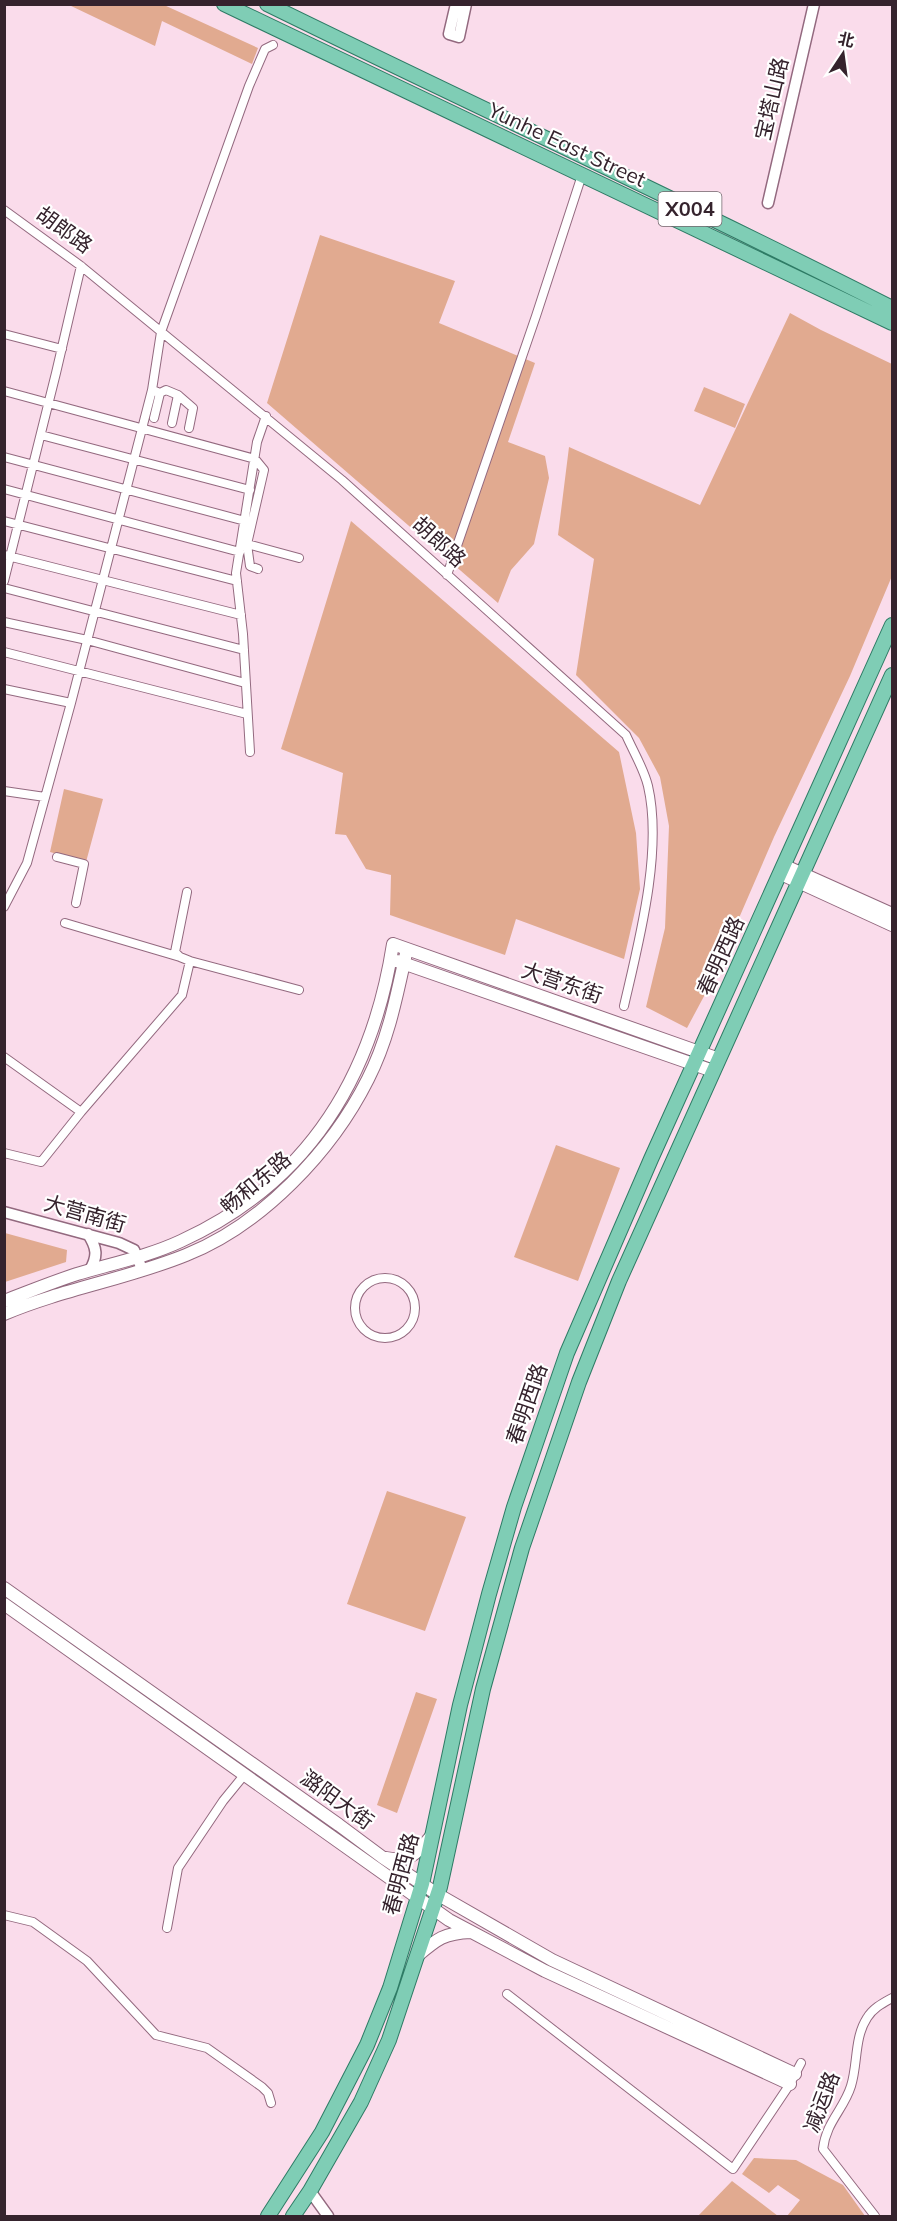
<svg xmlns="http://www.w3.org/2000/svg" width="897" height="2221" viewBox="0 0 897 2221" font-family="Mulish,'Noto Sans SC',sans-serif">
<rect width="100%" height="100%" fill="#fadceb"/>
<path fill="#e1aa90" d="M69 5H164L258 48 252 64 162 21 155 46Z
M320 235 455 281 439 323 535 363 508 442 545 456 549 478 534 544 511 570 498 603 267 403Z
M790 313 821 330 892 364V576L850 676 774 837 710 985 687 1028 646 1007 665 928 669 826 660 777 639 738 576 675 594 559 558 535 569 447 700 505Z
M704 387 745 404 735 428 694 411Z
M351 521 619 752 636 833 640 889 624 959 516 919 505 955 390 915 391 875 366 869 346 835 335 834 343 773 281 749Z
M64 789 103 799 86 862 50 852Z
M556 1145 620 1168 578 1281 514 1257Z
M5 1233 67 1250 66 1262 5 1282Z
M387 1491 466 1517 425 1631 347 1604Z
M416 1692 437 1699 397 1813 377 1805Z
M754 2158 796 2160 843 2185 865 2216H787L800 2200 778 2185 769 2193 742 2174Z
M732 2181 778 2216H698Z"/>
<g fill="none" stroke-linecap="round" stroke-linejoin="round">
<defs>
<path id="minor" d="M4 210 81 266 342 480 626 735C633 751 644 769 648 786 663 851 639 941 624 1006
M4 334 62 349
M4 391 255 459 264 470 247 544 250 566 258 569
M160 393 166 390 178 395 172 423
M178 395 193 408 189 428
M154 418 160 393 155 391
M41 435 250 490
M4 457 245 521
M4 489 240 552
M4 521 237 581
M247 544 299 558
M4 555 241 615
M447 575 536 316 582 175
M4 581 56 373 81 266
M4 588 244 650
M4 622 87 640 245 683
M4 652 247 714
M4 689 71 703
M250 752 243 634 236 573 257 442 266 416
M4 791 45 797
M57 857 84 864 76 903
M4 907 27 863 71 703 152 390 161 332 249 86 265 49 273 45
M65 923 180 957
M190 961 299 990
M4 1057 81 1112
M4 1153 41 1162 81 1112 182 995 190 961 180 957 175 952 187 892
M355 1308a30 30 0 1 1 60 0a30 30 0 1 1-60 0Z
M4 1915 33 1922 87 1961 156 2035 207 2048 262 2087 268 2093 271 2103
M167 1928 178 1868 223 1801 245 1774
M507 1994 733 2169 790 2084 801 2063
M875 2216 823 2149C826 2122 844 2109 851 2086 858 2064 854 2038 867 2018 873 2008 883 2003 892 1998"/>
<path id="tertiary" d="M456 4 449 34 459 37 466 4
M768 203 814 4
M4 1212 119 1243 134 1250 142 1269
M88 1234C97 1248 98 1256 90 1270
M310 2191 328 2216"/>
<path id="secondary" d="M785 866 892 914
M781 874 892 925
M397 961 713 1071
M4 1301C28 1292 52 1282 77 1274 111 1264 149 1256 181 1241 308 1183 372 1078 393 944L719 1059
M4 1314C63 1289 127 1279 186 1255 262 1225 332 1151 368 1079 389 1038 397 994 407 949
M4 1588 339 1825 382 1857 437 1894 552 1960 795 2074
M4 1604 449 1920 545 1971 790 2084
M386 1858C411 1863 418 1852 433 1834
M417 1956C437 1939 444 1933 471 1932"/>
<path id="primary" d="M224 4 892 323
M267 4C475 106 686 203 892 308
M268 2216 322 2132 367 2045 390 1988 422 1884 460 1705 489 1594 514 1507 567 1353 651 1159 892 625
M293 2216 310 2191 361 2102 389 2040 440 1887 483 1689 522 1548 579 1382 619 1281 892 675"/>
</defs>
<use href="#minor" stroke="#93697f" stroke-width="10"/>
<use href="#tertiary" stroke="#93697f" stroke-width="13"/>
<use href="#secondary" stroke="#93697f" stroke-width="14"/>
<use href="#primary" stroke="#2e7b65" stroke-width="16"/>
<use href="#minor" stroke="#fff" stroke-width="8"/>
<use href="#tertiary" stroke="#fff" stroke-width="10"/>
<use href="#secondary" stroke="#fff" stroke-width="12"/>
<use href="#primary" stroke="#7fcdb5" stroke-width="14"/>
</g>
<g text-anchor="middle" stroke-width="4.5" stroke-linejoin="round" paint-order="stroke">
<rect fill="#fff" stroke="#72656c" stroke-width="1.5" x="658.5" y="192" width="63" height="34" rx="4.5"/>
<g font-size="20" font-weight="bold" fill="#35232d">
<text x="690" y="216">X004</text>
</g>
<g font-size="21" fill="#35232d" stroke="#fff">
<text transform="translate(772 99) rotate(-77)" y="7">宝塔山路</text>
<text transform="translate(567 145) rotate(25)" y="7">Yunhe East Street</text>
<text transform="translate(64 230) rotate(36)" y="7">胡郎路</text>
<text transform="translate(439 542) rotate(42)" y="7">胡郎路</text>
<text transform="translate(721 956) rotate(-66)" y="7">春明西路</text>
<text transform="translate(562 983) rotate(19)" y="7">大营东街</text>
<text transform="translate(256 1183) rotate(-40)" y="7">畅和东路</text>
<text transform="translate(85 1214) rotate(16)" y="7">大营南街</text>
<text transform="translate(527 1404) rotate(-71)" y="7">春明西路</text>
<text transform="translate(337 1800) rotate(36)" y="7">潞阳大街</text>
<text transform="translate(401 1874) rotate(-75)" y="7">春明西路</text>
<text transform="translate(822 2102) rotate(-69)" y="7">减运路</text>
</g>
</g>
<rect width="897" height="2221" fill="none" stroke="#35232d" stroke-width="12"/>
<g transform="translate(843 54) rotate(13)" stroke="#ffffff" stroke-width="4.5" paint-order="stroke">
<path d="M0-4.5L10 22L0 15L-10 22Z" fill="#35232d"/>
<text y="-9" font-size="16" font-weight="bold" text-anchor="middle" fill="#35232d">北</text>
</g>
</svg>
